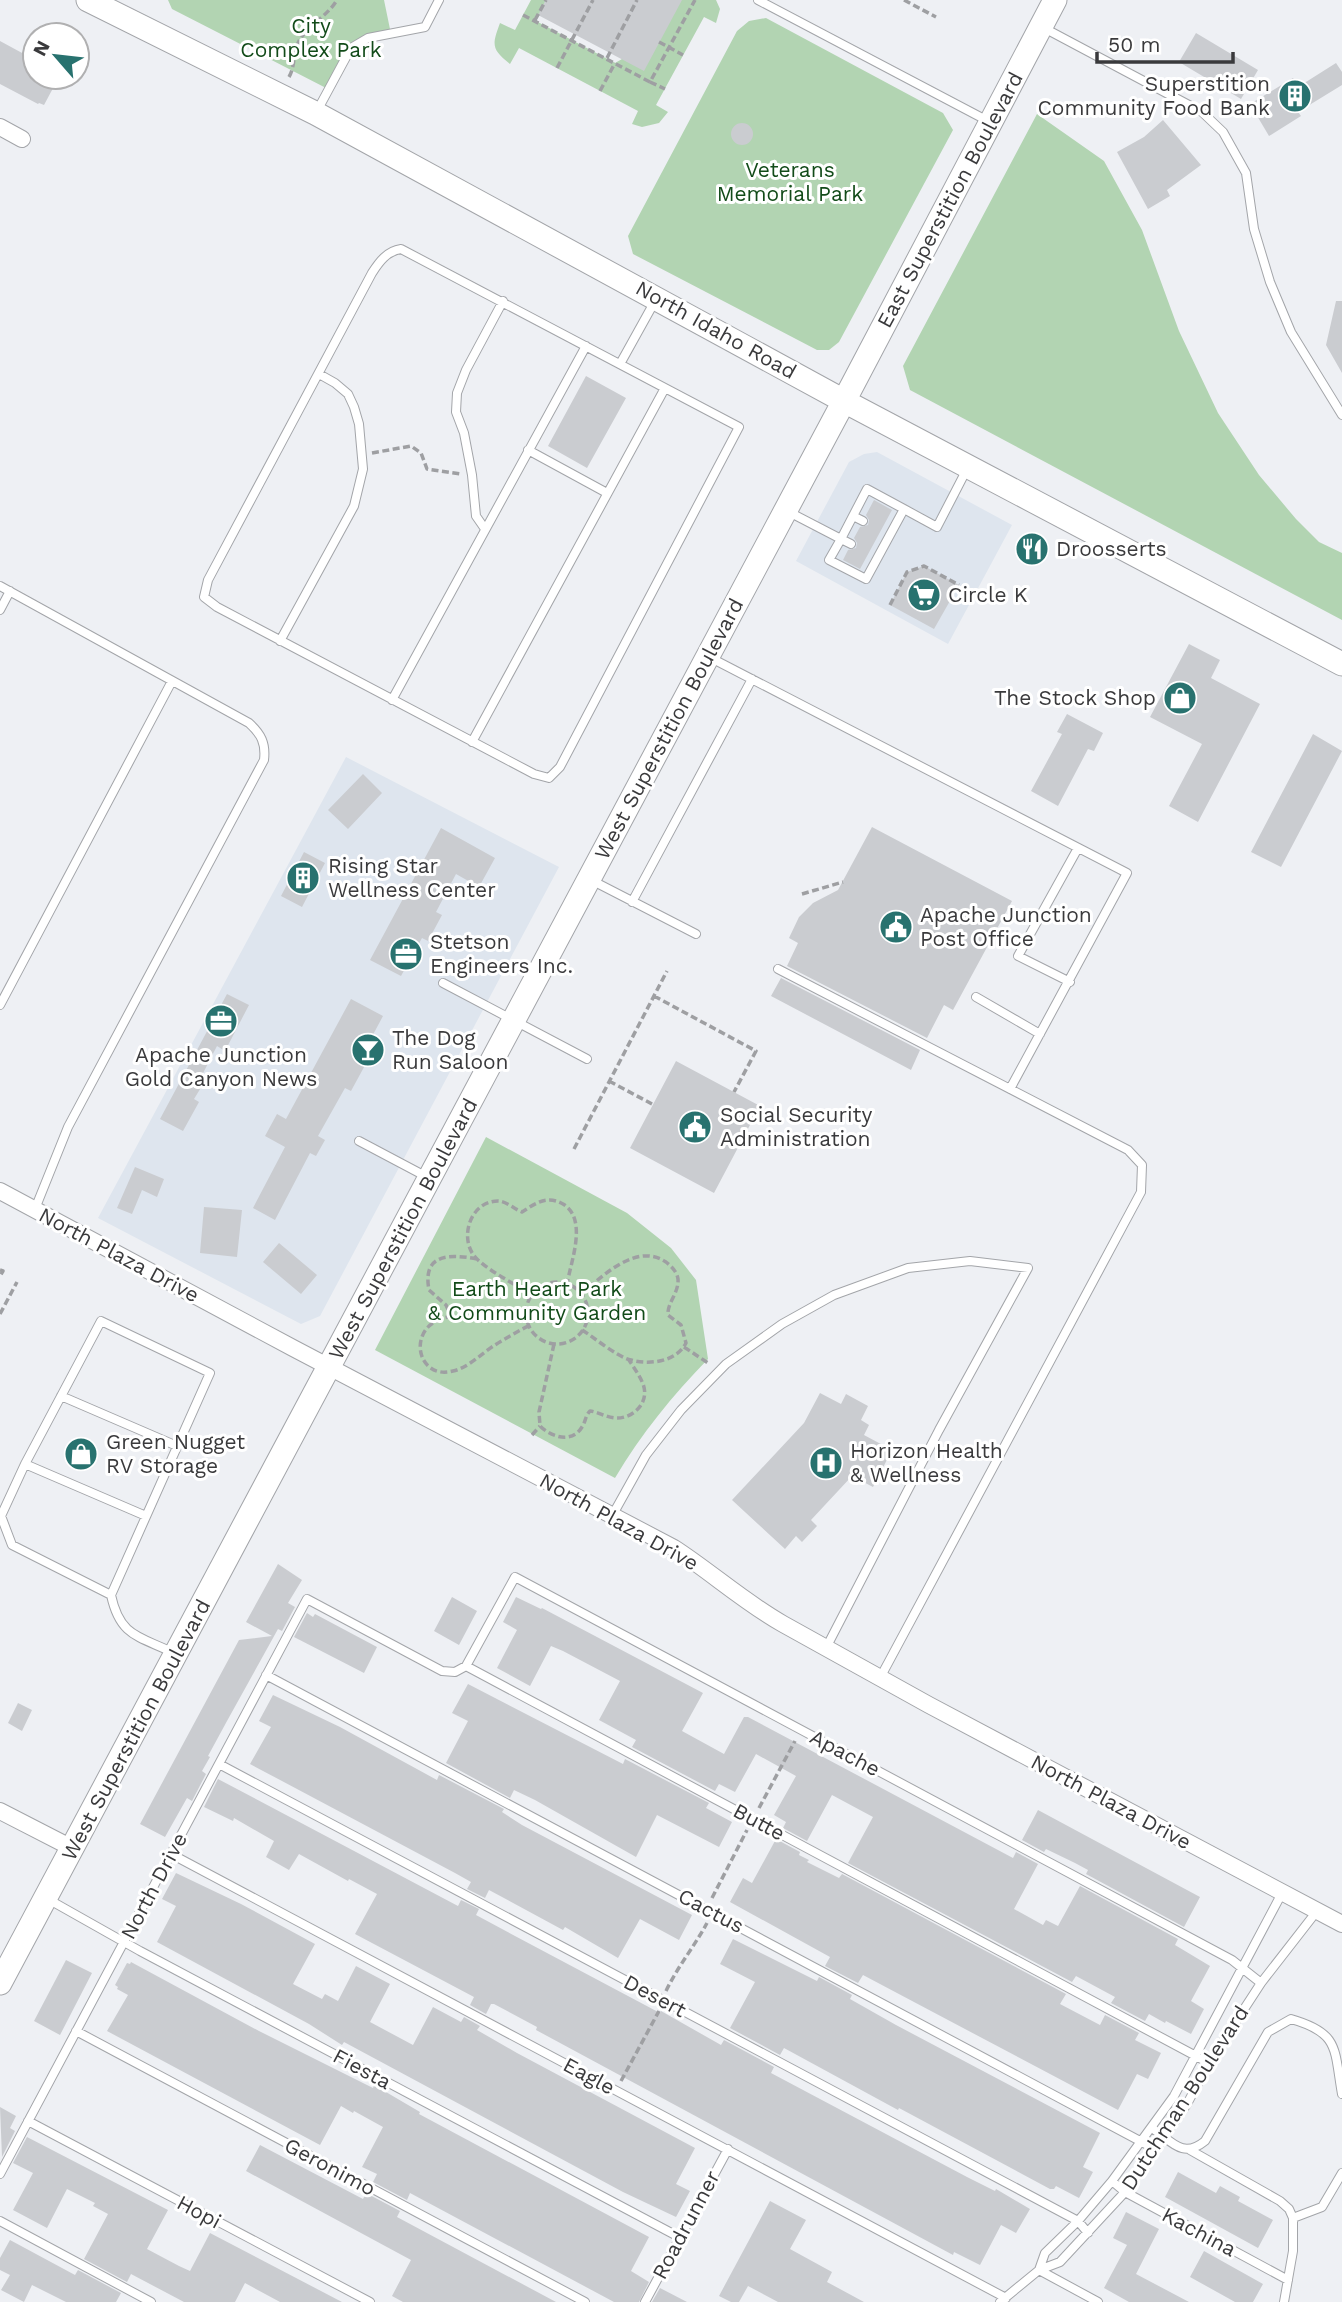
<svg xmlns="http://www.w3.org/2000/svg" width="1342" height="2302" viewBox="0 0 1342 2302" font-family="'Work Sans',sans-serif">
<rect width="100%" height="100%" fill="#eef0f4"/>
<path fill="#dee5ee" d="M877 452 1012 525 948 644 796 561 849 462 864 454Z
M346 757 559 867 320 1316 301 1324 98 1218Z"/>
<path fill="#b2d4b2" d="M168 0H384L391 34 351 48 328 89 172 9Z
M531 0H546L536 21 615 63 622 59 680 0H716L720 9 716 23 704 17 656 105 668 112 659 123 642 127 632 124 638 111 519 48 510 64C491 49 492 45 500 23L515 30Z
M766 18 943 113 953 130 839 342 829 350H817L633 254 628 236 737 31 749 21Z
M1037 114 1104 161 1142 230 1179 331 1218 413 1259 475 1296 519 1319 542 1342 553V620L910 390 903 366Z
M486 1137 627 1213 671 1248 696 1280 708 1359C672 1396 641 1434 615 1478L375 1350Z"/>
<path fill="#caccd0" d="M546 0H682L644 71 538 15Z
M1196 33 1258 70 1241 99 1179 62Z
M0 41 35 60V77H59L44 105 39 103 38 104 0 84Z
M1336 63 1342 72V85L1298 112 1301 116 1269 136 1250 104 1293 78 1298 87Z
M1163 120 1201 165 1167 190 1170 196 1148 209 1117 152 1144 137Z
M731 134a11 11 0 1 1 22 0a11 11 0 1 1-22 0Z
M1336 301H1342V373L1326 345Z
M586 376 626 398 587 468 548 446Z
M874 500 892 510 860 569 843 560 848 550 856 548 857 543 854 538 860 527 868 525 869 520 866 515Z
M924 566 959 585 934 629 890 605 907 572Z
M1189 644 1220 660 1211 678 1260 704 1198 822 1169 806 1202 744 1150 717Z
M1067 714 1103 733 1094 751 1088 749 1058 806 1031 791 1062 734 1057 732Z
M1313 734 1342 751 1281 867 1251 852Z
M363 774 382 793 348 829 328 810Z
M872 827 1012 901 953 1010 944 1005 927 1038 787 966 798 943 789 938 799 917 813 903 838 890Z
M441 828 495 858 479 887 456 874 436 912 442 915 428 941 422 938 401 976 370 960Z
M304 852 325 863 302 907 281 896Z
M781 978 920 1050 911 1070 771 996Z
M227 994 249 1005 225 1051 217 1046 200 1079 205 1081 194 1099 199 1102 183 1131 160 1119Z
M351 999 383 1016 368 1044 375 1047 351 1091 345 1088 318 1136 325 1140 316 1156 310 1153 275 1220 253 1208 285 1147 265 1136 277 1114 286 1119Z
M676 1061 760 1106 714 1193 630 1148Z
M135 1167 164 1179 157 1197 142 1190 132 1214 117 1208Z
M204 1207 242 1210 237 1257 200 1253Z
M279 1243 317 1275 301 1294 263 1262Z
M820 1393 841 1404 846 1394 868 1406 861 1420 869 1425 864 1435 892 1450 873 1487 852 1476 811 1520 817 1526 802 1542 796 1536 785 1549 732 1500 804 1423Z
M278 1564 302 1580 288 1603 295 1607 282 1631 278 1629 227 1721 208 1756 210 1757 202 1771 206 1774 192 1801 187 1798 165 1837 140 1824 239 1640 272 1636 246 1622Z
M452 1597 477 1611 459 1645 434 1631Z
M516 1597 541 1609 542 1608 703 1693 682 1731 724 1754 744 1717H748L1013 1858 1016 1852 1038 1864 1014 1909 1043 1925 1046 1920 1058 1926 1080 1886 1178 1939 1175 1945 1210 1966 1191 2001 1204 2009 1191 2034 1166 2021 1165 2023 1149 2014 1145 2021 1111 2003 1115 1997 1076 1976 1072 1982 848 1863 873 1817 832 1795 807 1841 783 1828 786 1822 774 1815 796 1776 756 1754 735 1792 719 1784 715 1791 632 1747 636 1740 599 1720 620 1681 563 1651 551 1646 530 1686 497 1668 517 1630 503 1622Z
M307 1613 313 1617 315 1614 377 1647 364 1673 294 1637Z
M468 1684 623 1764 625 1759 709 1803 706 1808 732 1822 719 1847 657 1815 636 1857 535 1800 514 1790 510 1798 446 1763 468 1721 452 1713Z
M273 1695 340 1727 437 1780 439 1775 504 1809 502 1812 522 1825 692 1915 679 1940 640 1919 618 1958 565 1927 563 1930 489 1890 485 1898 467 1889 471 1882 455 1873 250 1764 271 1727 259 1721Z
M18 1703 32 1710 22 1731 8 1723Z
M218 1779 458 1906 461 1900 479 1909 476 1915 515 1936 660 2013 661 2011 721 2045 724 2040 774 2067 771 2073 967 2177 995 2191 996 2189 1030 2209 1016 2233 1001 2225 980 2265 954 2252 953 2255 536 2030 537 2027 494 2004H491L486 2014 470 2005 474 1997 355 1934 377 1894 349 1879 348 1881 299 1854 289 1870 266 1857 274 1841 234 1818 233 1821 204 1807Z
M1038 1810 1200 1897 1184 1927 1086 1874 1088 1870 1075 1863 1046 1849 1044 1852 1022 1840Z
M776 1839 800 1852 799 1855 809 1860 807 1862 839 1878 842 1874 1066 1994 1060 2004 1100 2025 1105 2015 1139 2033 1135 2040 1161 2053 1148 2079 1137 2074 1118 2110 863 1975 858 1983 825 1966 830 1957 730 1902 743 1878 752 1883Z
M176 1873 241 1904 315 1944 293 1984 322 1999 325 1994 338 2001 356 1966 390 1984 370 2022 413 2045 433 2007 461 2022 464 2017 480 2026 477 2030 517 2053 695 2148 676 2184 690 2191 676 2217 623 2192 344 2042 342 2045 309 2024 157 1942 176 1906 162 1899Z
M733 1939 817 1981 819 1977 852 1995 850 1999 896 2025 1100 2133 1083 2167 1093 2172 1079 2198 1056 2186 1054 2189H1050L899 2108 898 2110 784 2048 780 2055 730 2028 755 1982 720 1964Z
M66 1960 92 1973 60 2035 34 2021Z
M131 1962 259 2031 373 2088 374 2085 420 2112 419 2114 649 2237 631 2271 649 2282 639 2302H614L410 2193 407 2200 373 2182 377 2174 362 2167 383 2127 354 2111 353 2113 341 2106 320 2145 107 2031 128 1995 117 1989 118 1987 115 1985 127 1963 130 1964Z
M0 2107 16 2116 10 2128 15 2131 2 2157Z
M27 2137 168 2210 147 2249 179 2266 190 2271 210 2233 342 2302H280L245 2283 235 2302H184L131 2274 127 2282 84 2259 108 2214 93 2206 95 2203 67 2189 47 2228 13 2210 33 2173 13 2163Z
M260 2145 363 2199 366 2193 400 2211 397 2217 556 2302H403L392 2296 411 2260 246 2171Z
M1178 2172 1216 2193 1220 2186 1240 2197 1238 2201 1273 2220 1258 2248 1165 2197Z
M770 2201 806 2220 790 2249 832 2272 827 2282 864 2302H778L748 2286 739 2302H731L719 2296Z
M1126 2212 1159 2229 1136 2274 1189 2302H1129L1104 2288 1127 2245 1113 2238Z
M10 2240 75 2275 78 2270 121 2293 116 2302H66L32 2285 24 2302 1 2290 10 2275 0 2270V2258Z
M1204 2251 1263 2284 1253 2302H1235L1190 2277Z
M660 2288 687 2302H652Z"/>
<g fill="none" stroke-linecap="round" stroke-linejoin="round">
<defs>
<path id="lane" d="M758 0 988 121
M1044 28 1202 112 1223 132 1246 173 1254 229 1270 282 1291 332 1342 415
M317 111 351 48 368 38 425 27 439 0
M401 249 739 427 560 767 549 778 534 774 217 607 204 597 208 580 372 273C379 262 387 251 401 249Z
M620 364 655 301
M528 450 607 493
M787 511 841 539 829 560 866 579 904 509 937 527 967 469
M853 516 863 521
M485 529 476 516 472 475 464 433 456 412 457 393 466 370 503 301
M851 544 841 539 867 489 904 509
M0 586 249 723C261 734 266 743 264 760L68 1127 35 1209
M0 610 10 591
M280 641 354 506 363 469 359 424 354 407 348 394 335 383 319 374
M711 658 1127 873 1010 1089
M392 700 586 346
M472 742 665 388
M591 880 696 934
M632 902 752 679
M778 969 1128 1150 1142 1165 1141 1192 880 1678
M1070 982 1018 956 1078 848
M443 983 587 1059
M976 997 1040 1034
M0 1005 172 681
M359 1141 427 1177
M61 1396 177 1446
M25 1464 146 1516
M612 1516 646 1455 681 1410 726 1364 782 1324 834 1295 908 1268 970 1261 1028 1268 939 1430 826 1648
M111 1595 210 1373 101 1321 25 1464 1 1516 12 1545 111 1595C120 1637 139 1636 174 1653
M466 1666 515 1577 1232 1960 1261 1983
M266 1675 1155 2149
M219 1764 1078 2221 1088 2233
M171 1854 1006 2298
M46 1898 140 1951 679 2237
M76 2031 585 2302
M28 2121 370 2302
M1152 2128C1172 2142 1183 2159 1205 2141L1268 2032 1291 2019C1340 2033 1334 2049 1342 2094
M1190 2150 1280 2201 1289 2209 1293 2218
M0 2174 307 1599 442 1671 455 1672 466 1666 1209 2063
M1112 2181 1125 2192 1288 2280
M0 2221 151 2302
M1039 2270 1045 2253 1078 2221 1112 2181 1174 2096 1282 1893
M1039 2270 1098 2302
M645 2302 728 2149
M1000 2302 1039 2270 1060 2262 1125 2192 1187 2104 1209 2063 1261 1983 1317 1911
M1284 2302 1293 2251V2218L1322 2207 1342 2173"/>
<path id="street" d="M0 127 22 139
M0 1191 293 1348 674 1548C711 1572 744 1602 783 1624L929 1705 1342 1924
M0 1811 72 1848"/>
<path id="secondary" d="M88 0 315 113 844 401 1342 664
M0 1983 844 401 1055 0"/>
</defs>
<use href="#lane" stroke="#a3a5a9" stroke-width="10"/>
<use href="#street" stroke="#a3a5a9" stroke-width="18"/>
<use href="#secondary" stroke="#a3a5a9" stroke-width="25"/>
<path stroke="#9e9fa2" stroke-width="3.5" stroke-dasharray="7 3.5" stroke-linecap="butt" d="M904 0 936 17
M523 15 650 82 695 0
M535 20 546 0
M659 42 683 55
M607 58 637 0
M557 68 593 0
M289 77C295 67 293 54 298 43 306 26 327 17 337 0
M650 82 665 89
M600 91 615 63
M372 453 411 446 421 453 427 469 461 474
M890 605 907 572 924 566 959 585
M802 894 843 882
M654 996 756 1051 734 1092
M609 1081 652 1104
M574 1149 667 971
M477 1259C450 1254 422 1253 429 1290L446 1305 450 1314 448 1317C405 1325 416 1381 453 1371 468 1368 482 1353 495 1345 506 1338 517 1332 528 1326
M0 1270 3 1271 0 1276
M526 1313a31 31 0 1 1 62 0a31 31 0 1 1-62 0Z
M581 1294C603 1276 636 1242 666 1262 672 1267 677 1272 678 1279 679 1293 667 1303 668 1315L681 1325 686 1343C676 1362 650 1365 631 1360 617 1357 595 1338 582 1330
M532 1295C515 1284 492 1273 477 1259 458 1241 469 1201 498 1201 506 1201 514 1209 522 1212 536 1203 547 1195 563 1204 588 1219 571 1261 567 1284
M0 1314 17 1282
M554 1344 539 1412 540 1426C551 1437 572 1444 582 1427 586 1421 585 1416 590 1411 599 1412 607 1418 617 1418 634 1418 650 1402 643 1384 640 1376 634 1368 629 1360
M684 1347 708 1363
M532 1435 540 1426
M759 1808 795 1741
M712 1898 747 1830
M666 1991C678 1966 694 1947 707 1923
M621 2081 659 2011"/>
<use href="#lane" stroke="#fff" stroke-width="8"/>
<use href="#street" stroke="#fff" stroke-width="16"/>
<use href="#secondary" stroke="#fff" stroke-width="23"/>
</g>
<defs>
<symbol id="building-disc" viewBox="-11 -11 22 22"><circle r="9.5" fill="#28726f" stroke="#fff"/><path d="M-4-6H4V6H1V3H-1V6H-4ZM-2.5-4.3h1.7v1.8h-1.7ZM.8-4.3h1.7v1.8H.8ZM-2.5-1h1.7V.8h-1.7ZM.8-1h1.7V.8H.8Z" fill="#fff"/></symbol>
<symbol id="restaurant-disc" viewBox="-11 -11 22 22"><circle r="9.5" fill="#28726f" stroke="#fff"/><path d="M-5-6h1v4h1v-4h1v4h1v-4h1v5L-1.5 .5V6h-2V.5L-5-1ZM5-6V6H3V1.5H1.5Q1.5-4 5-6Z" fill="#fff"/></symbol>
<symbol id="supermarket-disc" viewBox="-11 -11 22 22"><circle r="9.5" fill="#28726f" stroke="#fff"/><path d="M-6-5.5h2.5l.6 2H6L4.5 2H-2.5L-4.4-4H-6ZM-1.5 3.2a1.3 1.3 0 1 0 .1 0ZM3 3.2a1.3 1.3 0 1 0 .1 0Z" fill="#fff"/></symbol>
<symbol id="shop-disc" viewBox="-11 -11 22 22"><circle r="9.5" fill="#28726f" stroke="#fff"/><path d="M-5-2.5h2.3a2.7 3.5 0 0 1 5.4 0H5L5.5 6h-11ZM-1.5-2.5h3a1.5 2.3 0 0 0-3 0Z" fill="#fff"/></symbol>
<symbol id="civic-disc" viewBox="-11 -11 22 22"><circle r="9.5" fill="#28726f" stroke="#fff"/><path d="M-.6-6.5H3V-4.5H.6V-3L4-1V1h2V6H-6V1h2V-1L-.6-3ZM-1.2 2.5V6h2.4V2.5Z" fill="#fff"/></symbol>
<symbol id="office-disc" viewBox="-11 -11 22 22"><circle r="9.5" fill="#28726f" stroke="#fff"/><path d="M-6-3h4V-5.5h4V-3h4V5H-6ZM-1-4.5V-3h2v-1.5ZM-6 0V1H6V0Z" fill="#fff"/></symbol>
<symbol id="bar-disc" viewBox="-11 -11 22 22"><circle r="9.5" fill="#28726f" stroke="#fff"/><path d="M-6-5H6L.8 .8V4.5H3.5V6h-7V4.5H-.8V.8Z" fill="#fff"/></symbol>
<symbol id="hospital-disc" viewBox="-11 -11 22 22"><circle r="9.5" fill="#28726f" stroke="#fff"/><path d="M-5-5h3v3.5h4V-5h3V5h-3V1.5h-4V5h-3Z" fill="#fff"/></symbol>
</defs>
<g fill-rule="evenodd">
<use href="#building-disc" x="1276" y="77" width="38" height="38"/>
<use href="#restaurant-disc" x="1013" y="530" width="38" height="38"/>
<use href="#supermarket-disc" x="905" y="576" width="38" height="38"/>
<use href="#shop-disc" x="1161" y="679" width="38" height="38"/>
<use href="#building-disc" x="284" y="859" width="38" height="38"/>
<use href="#civic-disc" x="877" y="908" width="38" height="38"/>
<use href="#office-disc" x="387" y="935" width="38" height="38"/>
<use href="#office-disc" x="202" y="1002" width="38" height="38"/>
<use href="#bar-disc" x="349" y="1031" width="38" height="38"/>
<use href="#civic-disc" x="676" y="1108" width="38" height="38"/>
<use href="#shop-disc" x="62" y="1435" width="38" height="38"/>
<use href="#hospital-disc" x="807" y="1444" width="38" height="38"/>
</g>
<g text-anchor="middle" stroke-width="6" stroke-linejoin="round" paint-order="stroke">
<g font-size="21" fill="#124b19" stroke="#fff">
<text x="311" y="33">City<tspan x="311" dy="24">Complex Park</tspan></text>
<text x="790" y="177">Veterans<tspan x="790" dy="24">Memorial Park</tspan></text>
<text x="537" y="1296">Earth Heart Park<tspan x="537" dy="24">&amp; Community Garden</tspan></text>
</g>
<g font-size="21" fill="#3a3a3c" stroke="#fff" text-anchor="start">
<text x="1270" y="91" text-anchor="end">Superstition<tspan x="1270" dy="24">Community Food Bank</tspan></text>
<text x="1056" y="556">Droosserts</text>
<text x="948" y="602">Circle K</text>
<text x="1156" y="705" text-anchor="end">The Stock Shop</text>
<text x="328" y="873">Rising Star<tspan x="328" dy="24">Wellness Center</tspan></text>
<text x="920" y="922">Apache Junction<tspan x="920" dy="24">Post Office</tspan></text>
<text x="430" y="949">Stetson<tspan x="430" dy="24">Engineers Inc.</tspan></text>
<text x="392" y="1045">The Dog<tspan x="392" dy="24">Run Saloon</tspan></text>
<text x="221" y="1062" text-anchor="middle">Apache Junction<tspan x="221" dy="24">Gold Canyon News</tspan></text>
<text x="720" y="1122">Social Security<tspan x="720" dy="24">Administration</tspan></text>
<text x="106" y="1449">Green Nugget<tspan x="106" dy="24">RV Storage</tspan></text>
<text x="850" y="1458">Horizon Health<tspan x="850" dy="24">&amp; Wellness</tspan></text>
</g>
<g font-size="21" fill="#3a3a3c" stroke="#fff">
<text transform="translate(950 200) rotate(-62)" y="7">East Superstition Boulevard</text>
<text transform="translate(716 330) rotate(29)" y="7">North Idaho Road</text>
<text transform="translate(669 729) rotate(-62)" y="7">West Superstition Boulevard</text>
<text transform="translate(403 1229) rotate(-62)" y="7">West Superstition Boulevard</text>
<text transform="translate(119 1255) rotate(28)" y="7">North Plaza Drive</text>
<text transform="translate(619 1522) rotate(29)" y="7">North Plaza Drive</text>
<text transform="translate(136 1730) rotate(-62)" y="7">West Superstition Boulevard</text>
<text transform="translate(845 1753) rotate(28)" y="7">Apache</text>
<text transform="translate(1111 1802) rotate(28)" y="7">North Plaza Drive</text>
<text transform="translate(759 1822) rotate(28)" y="7">Butte</text>
<text transform="translate(154 1886) rotate(-62)" y="7">North Drive</text>
<text transform="translate(711 1911) rotate(28)" y="7">Cactus</text>
<text transform="translate(655 1996) rotate(28)" y="7">Desert</text>
<text transform="translate(362 2069) rotate(28)" y="7">Fiesta</text>
<text transform="translate(589 2076) rotate(28)" y="7">Eagle</text>
<text transform="translate(1185 2098) rotate(-57)" y="7">Dutchman Boulevard</text>
<text transform="translate(330 2167) rotate(28)" y="7">Geronimo</text>
<text transform="translate(199 2212) rotate(28)" y="7">Hopi</text>
<text transform="translate(686 2225) rotate(-62)" y="7">Roadrunner</text>
<text transform="translate(1199 2232) rotate(28)" y="7">Kachina</text>
</g>
</g>
<g transform="translate(56 56) rotate(298)"><circle r="33" fill="#ffffff" stroke="#b0b0b1" stroke-width="2"/>
<path d="M0-5L12 26L0 18L-12 26Z" fill="#28726f"/>
<text y="-10" font-size="19" font-weight="bold" text-anchor="middle" fill="#3a3a3c">N</text>
</g>
<path d="M1097 52v10h136v-10" fill="none" stroke="#3a3a3c" stroke-width="3.5"/>
<text x="1108" y="52" font-size="21" fill="#3a3a3c" stroke="#ffffff" stroke-width="5" paint-order="stroke">50 m</text>
</svg>
